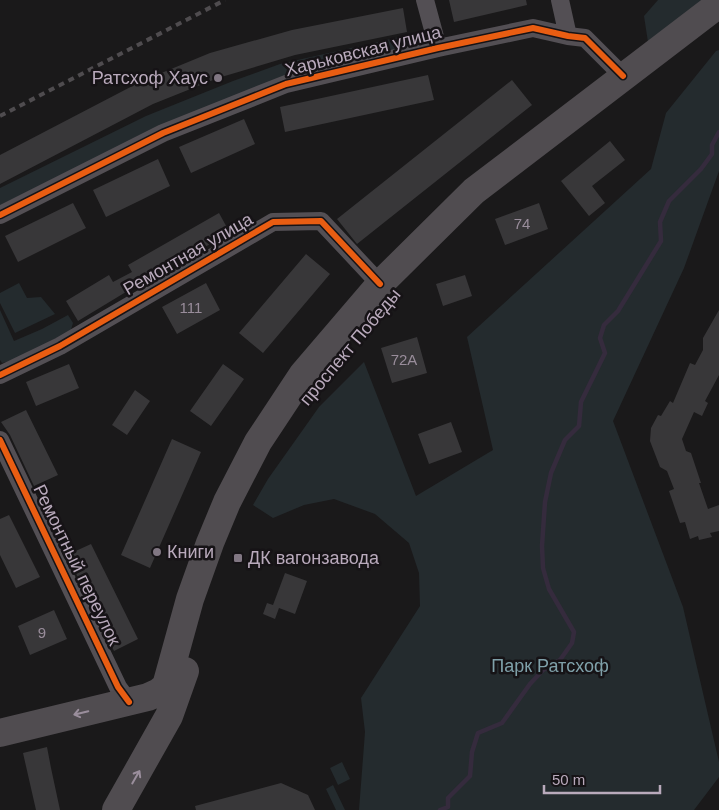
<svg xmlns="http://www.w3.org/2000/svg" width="719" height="810" viewBox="0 0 719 810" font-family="Arial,sans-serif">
<rect width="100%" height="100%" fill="#1a191a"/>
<path fill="#242b2e" d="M658 0H708L648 42 644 16Z
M426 31 428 44 284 79 0 207V188L146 116 233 81 280 64Z
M719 50V171L684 268 613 421 683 607 719 762V777L694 810H359L365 732 361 698 420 606 419 573 409 543 375 514 334 499 304 505 273 518 253 505 268 479 319 407 364 362 416 496 493 450 467 337 651 169 666 113 716 51Z
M19 283 27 298 41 297 55 314 15 333 0 303V293Z
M0 310 14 341 42 329 68 315 73 323 70 333 16 360 2 363 0 360Z
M342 762 350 779 338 785 330 768Z
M333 785 345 810H336L326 789Z"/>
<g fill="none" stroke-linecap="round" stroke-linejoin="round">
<path stroke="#352b3d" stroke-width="4.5" d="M440 810 448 807V798L470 776 472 752 478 733 502 723 530 684 543 670 560 660 572 643 574 632 549 589 543 568 542 546 545 502 551 473 565 440 579 426 581 402 605 353 600 338 604 325 618 311 661 241 660 222 669 201 701 169 712 154V145L719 132"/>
</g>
<path fill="#383739" d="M449 0H526L527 5 454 22Z
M403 8 407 32 295 55 218 78 153 104 0 184V155L142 81 210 53 292 30Z
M428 75 434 100 285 132 280 107Z
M512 80 532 105 357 244 337 219Z
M244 119 255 144 191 173 179 147Z
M610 141 625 160 592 186 605 203 589 216 561 181Z
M158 159 170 186 106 217 93 190Z
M73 203 86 228 18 262 5 236Z
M539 203 548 229 505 245 495 219Z
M219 213 230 233 149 278 78 321 66 301 109 275 113 282 132 272 128 265Z
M306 254 330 274 263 353 239 333Z
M465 275 472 296 443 306 436 284Z
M206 283 220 310 177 334 162 307Z
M719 310V375L705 401 708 403 702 416 694 412 682 439 686 451 691 453 701 483H699L708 509 719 505V531L710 533 712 537 699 540 698 536 690 539 685 522 680 523 669 491 674 489 667 471 660 467 650 441 651 428 658 415 661 416 670 401 673 403 690 363 695 365 703 350V338Z
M417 337 427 373 392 383 381 348Z
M69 364 79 388 36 406 26 382Z
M223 364 244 379 211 426 190 411Z
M135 390 150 401 127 435 112 425Z
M26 410 58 475 34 486 10 435 1 422Z
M451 422 462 452 429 464 418 434Z
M172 439 201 452 150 568 121 555Z
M9 515 40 577 16 588 0 555V519Z
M91 544 138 639 114 651 67 555Z
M285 573 307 581 295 614 279 608 275 619 263 614 267 603 273 605Z
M54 610 67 639 30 655 18 626Z
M47 747 51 768 60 810H36L23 753Z
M281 783 308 795 315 810H196L195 806Z"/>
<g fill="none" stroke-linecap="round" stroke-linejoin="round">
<path stroke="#534f54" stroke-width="18" d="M425 0 438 48
M560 0 568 36
M0 215 163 133 286 84 438 48 533 28 568 36 585 38 623 76
M0 375 60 346 273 222 321 221 380 284
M0 440 118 687 129 702"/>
<path stroke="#504c50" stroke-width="28" d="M0 733 148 697 159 692 166 686 190 599 210 543 227 502 258 442 303 374 380 284 474 191 719 4
M116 810 169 716 185 671"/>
<path stroke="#4f4c4f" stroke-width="4" stroke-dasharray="6 5" stroke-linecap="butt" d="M0 116 225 0"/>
<defs>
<path id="cycleway" d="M0 215 163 133 286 84 438 48 533 28 568 36 585 38 623 76
M0 375 60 346 273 222 321 221 380 284
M0 440 118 687 129 702"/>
</defs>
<use href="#cycleway" stroke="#161316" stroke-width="9"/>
<use href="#cycleway" stroke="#e95d12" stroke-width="6"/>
</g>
<defs><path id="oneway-shaft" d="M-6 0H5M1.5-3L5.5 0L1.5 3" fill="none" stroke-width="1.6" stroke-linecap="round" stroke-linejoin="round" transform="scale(1.25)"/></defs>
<g stroke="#9a8e9c">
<use href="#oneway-shaft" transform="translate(81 713) rotate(166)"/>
<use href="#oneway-shaft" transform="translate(136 777) rotate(-60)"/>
</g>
<g fill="#817783" stroke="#161316" stroke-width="2">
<circle cx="218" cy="78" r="5"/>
<circle cx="157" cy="552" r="5"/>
<rect x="233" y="553" width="10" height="10" rx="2.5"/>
</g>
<g text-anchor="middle" stroke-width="5" stroke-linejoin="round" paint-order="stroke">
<g font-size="15" fill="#998d9b">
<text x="522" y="229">74</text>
<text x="191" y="313">111</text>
<text x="404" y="365">72А</text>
<text x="42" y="638">9</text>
</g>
<g font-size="18" fill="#b9aabc" stroke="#161316">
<text transform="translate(363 51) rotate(-14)" y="6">Харьковская улица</text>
<text transform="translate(188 254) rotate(-30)" y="6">Ремонтная улица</text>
<text transform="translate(350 347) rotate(-50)" y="6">проспект Победы</text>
<text transform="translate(77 565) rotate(64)" y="6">Ремонтный переулок</text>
</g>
<g font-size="18" fill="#b9aabc" stroke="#161316" text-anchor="start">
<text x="208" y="84" text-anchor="end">Ратсхоф Хаус</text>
<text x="167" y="558">Книги</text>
<text x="248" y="564">ДК вагонзавода</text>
</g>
<g font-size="18" fill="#7fa0a9" stroke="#161316">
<text x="550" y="672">Парк Ратсхоф</text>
</g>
</g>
<path d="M544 785v8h116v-8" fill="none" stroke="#b9aabc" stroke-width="2.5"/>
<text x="552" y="785" font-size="15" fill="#b9aabc" stroke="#161316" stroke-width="4" paint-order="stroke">50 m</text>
</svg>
